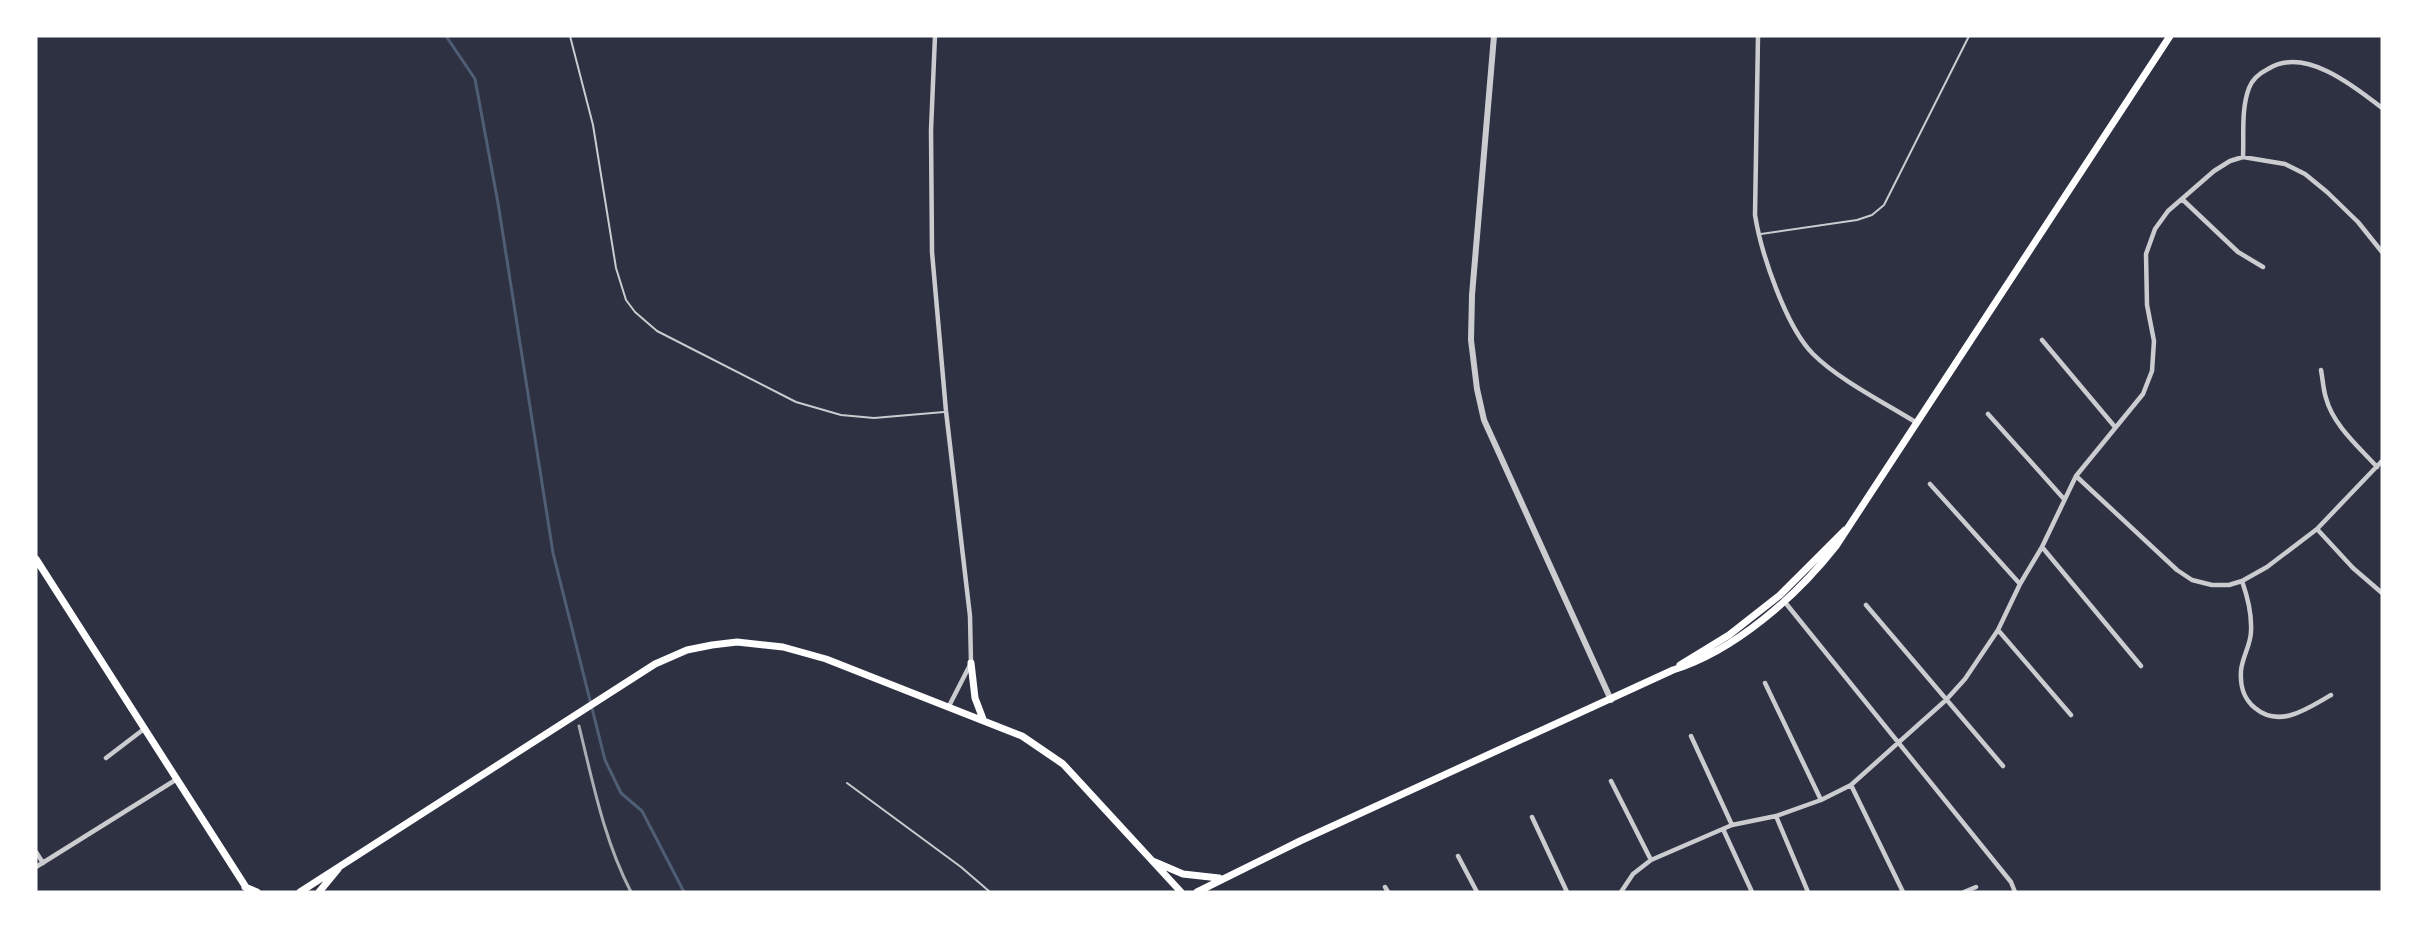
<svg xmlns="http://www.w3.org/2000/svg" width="2418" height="928" viewBox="0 0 2418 928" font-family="'DM Sans',sans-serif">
<rect width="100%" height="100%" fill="#2d3142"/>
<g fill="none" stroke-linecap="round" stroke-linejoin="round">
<path stroke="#4f5d75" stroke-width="3" d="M446 36 475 79 498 203 553 553 605 760 621 793 642 811 684 892"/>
<path stroke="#caccd0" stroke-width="2" d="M570 36 593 125 616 268 626 300 635 312 657 331 796 402 841 415 874 418 944 412
M1761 234 1857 220 1872 215 1884 205 1969 36
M847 783 961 867 990 892"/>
<path stroke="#caccd0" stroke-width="4.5" d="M935 36 931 130 932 252 946 411 970 616 971 663 949 706
M1758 36 1755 215C1761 253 1786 327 1813 354 1839 380 1885 403 1917 423
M2243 157C2244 135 2241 109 2249 88 2252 80 2260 73 2268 69 2304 46 2354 86 2382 108
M2182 199 2238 252 2263 267
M2042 340 2115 427
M2321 370C2323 380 2323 389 2326 398 2333 425 2359 447 2377 467
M1988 414 2064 499
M2076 476 2177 570 2192 580 2212 585H2229L2242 581 2267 567 2317 529 2382 461
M1930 484 2020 584
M2317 529 2353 568 2382 593
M2042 547 2141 666
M2242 581C2248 598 2252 613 2251 631 2251 645 2242 657 2241 671 2240 686 2243 698 2255 708 2280 729 2308 708 2331 695
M1784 601 2011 882 2015 892
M1866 605 2003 766
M1998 630 2071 715
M1765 683 1821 800
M1691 736 1732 825
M106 758 144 729
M1611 781 1651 860
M1851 785 1903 892
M1776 816 1808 892
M1532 817 1567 892
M1723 829 1752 892
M36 852 43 863
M1458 856 1477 892
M36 867 177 779
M1385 887 1388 892
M1621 892 1633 874 1651 860 1732 825 1776 816 1821 800 1851 785 1946 700 1965 679 1998 630 2020 584 2042 547 2076 476 2143 394 2152 371 2154 341 2147 305 2146 254 2155 229 2168 211 2214 171 2230 161 2243 157 2285 164 2305 174 2327 192 2358 222 2382 252
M1964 892 1976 887"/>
<path stroke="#caccd0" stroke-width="6" d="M1494 36 1472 295 1471 340 1477 389 1484 420 1611 700"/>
<path stroke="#fff" stroke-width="7" d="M36 559 249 892
M971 663 975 698 983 719
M1680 665 1729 635 1780 595 1845 530
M1155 862 1183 874 1219 878
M245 887 257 892
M300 892 655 664 687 650 712 645 737 642 783 647 826 659 1022 736 1063 764 1181 892
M319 892 338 869
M1197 892 1300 841 1673 670C1734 651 1796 597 1836 546L2170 36"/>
<path stroke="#abadb3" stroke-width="3" d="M579 726C593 783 604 840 631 892"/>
</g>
<rect width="2418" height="928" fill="none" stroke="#ffffff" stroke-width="75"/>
</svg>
